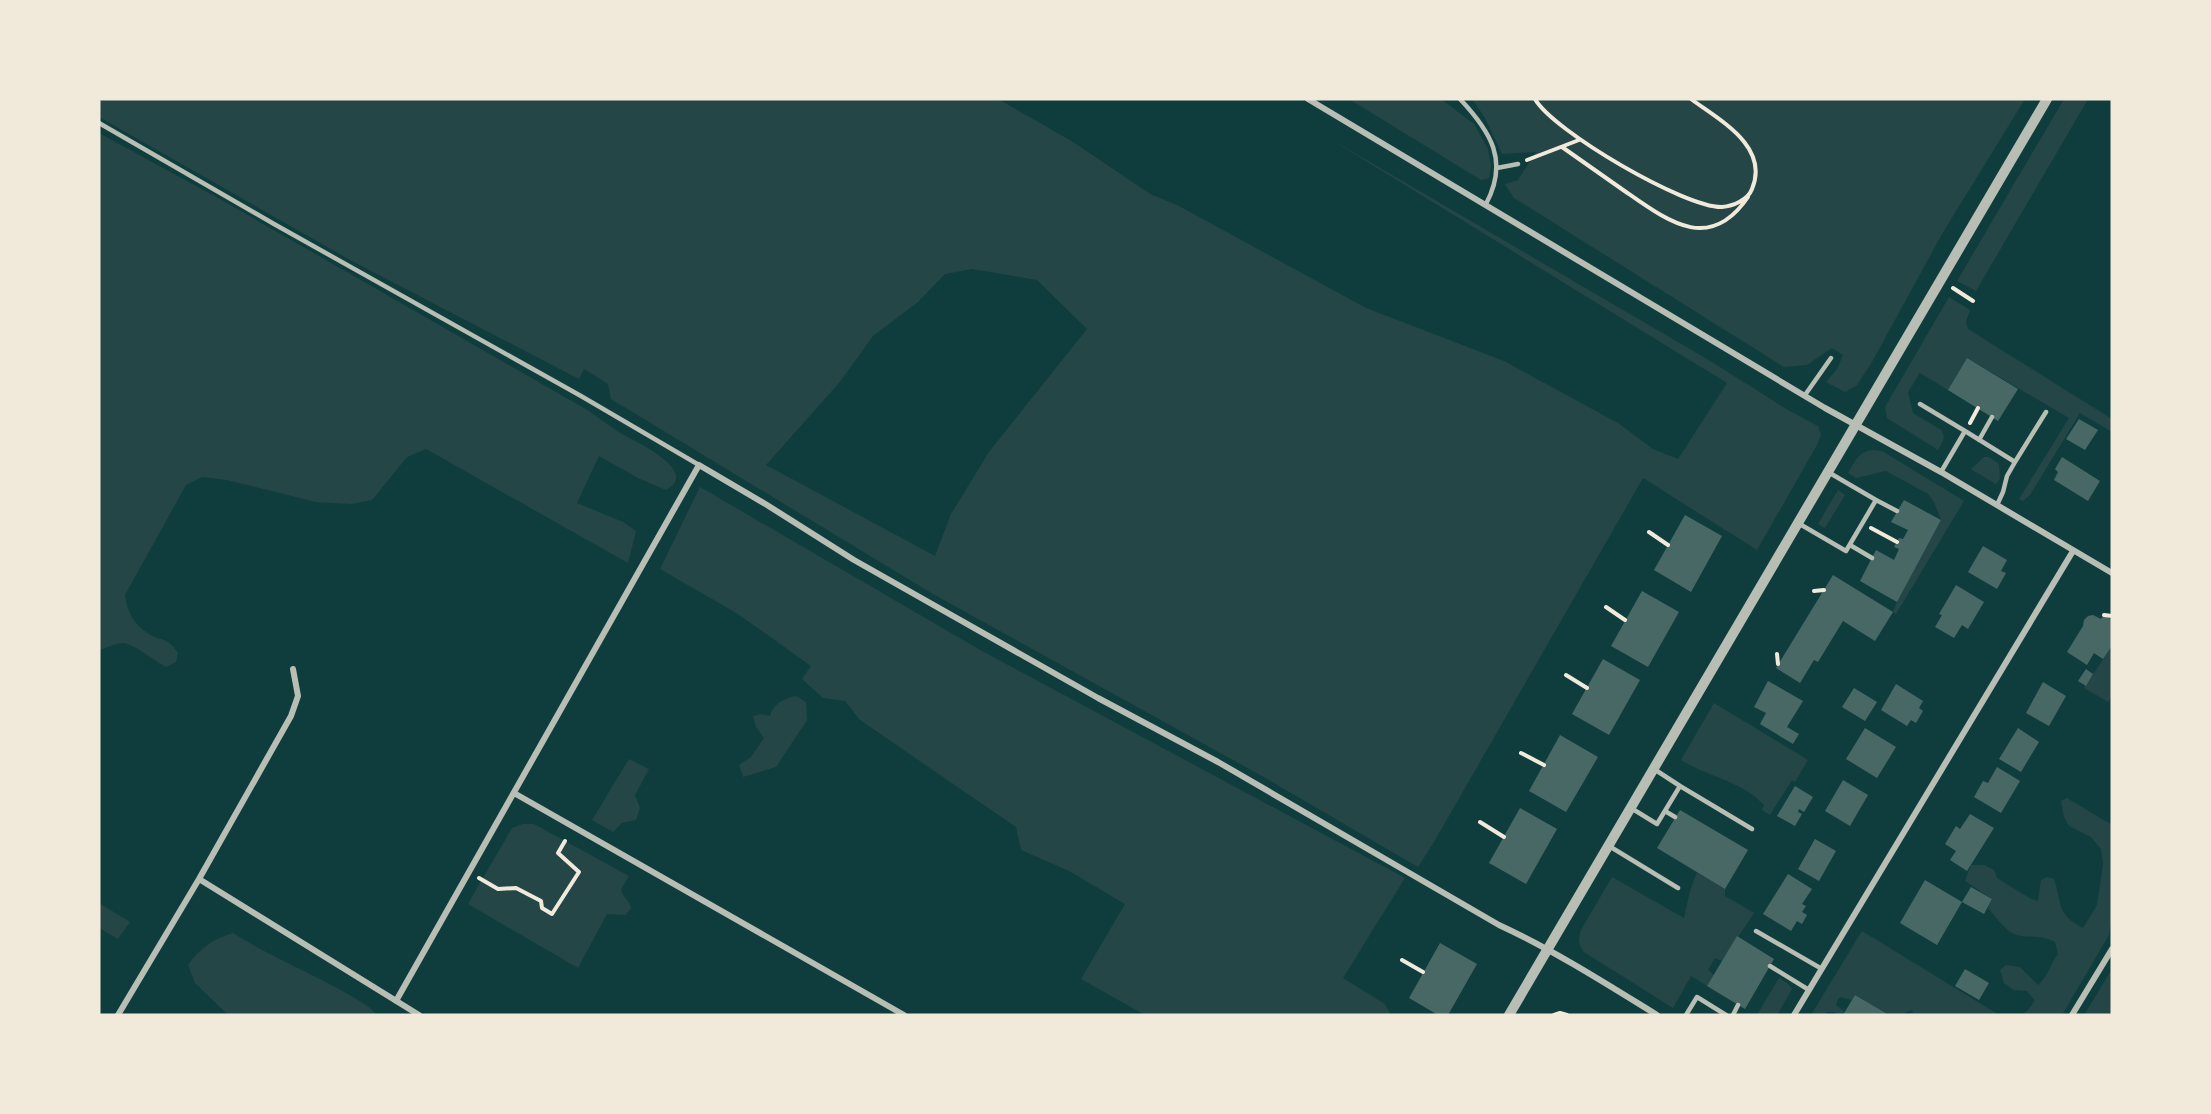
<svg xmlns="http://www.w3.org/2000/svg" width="2211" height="1114" viewBox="0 0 2211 1114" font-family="Merriweather,serif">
<rect width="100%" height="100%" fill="#0f3d3e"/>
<path fill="#244646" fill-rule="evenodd" d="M99 99H998L1073 142 1150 194 1177 205 1366 308 1504 361 1618 423 1653 449 1678 459 1727 383 1327 137 1712 362 1788 410 1818 426 1821 435 1817 445 1757 550 1643 478 1434 842 1418 867 1262 776 933 594 611 399 608 384 584 369 579 379 352 261 99 117ZM972 269 1037 280 1087 329 989 452 951 514 935 556 766 465 839 383 873 336 918 302 945 274Z
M1349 99H1441L1474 124 1488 149 1491 166 1489 178 1481 180Z
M1472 99H2025L1942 234 1872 362 1857 385 1845 392 1826 382 1837 369 1843 355 1832 348 1807 365 1784 367 1514 198 1505 184 1518 180 1536 152 1502 154 1485 118Z
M2064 99H2088L1976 291 1957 281Z
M99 133 218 198 589 411C599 418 609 426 620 433 632 440 702 471 666 490L638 478 599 456 577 503 623 522 636 531 628 563 426 449 407 457 372 500 351 504 316 502 227 480 202 477 186 485 125 595C127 611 133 623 146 632 161 643 165 634 178 653L176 662 166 667C155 661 134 644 123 643 116 643 106 648 99 650Z
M1949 297 1970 310 1966 322 1968 329 2112 419V432L2080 413 2030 495 2023 501 2019 499 2069 418 1967 358 1948 390 1920 373 1908 392 1913 413 1941 430C1947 438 1942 442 1938 450L1887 418 1885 407Z
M1873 450 1882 451 1964 501 1896 614 1893 612 1897 602 1941 520 1934 502 1928 494 1886 471 1856 478 1848 473C1855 461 1859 451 1873 450Z
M1984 457H1989L1999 464 2000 479 1996 484 1971 469Z
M700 487 982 651 1405 878 1343 978 1385 1004 1391 1015H1145L1081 979 1125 904 1069 871 1021 850 1016 827 860 720 845 701 823 698 802 679 811 666 738 614 660 569Z
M1838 490 1845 495 1825 528 1818 524Z
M2112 646V696L2108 702 2084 688Z
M796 696 806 702 807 720 776 767 743 777 739 765 751 757 764 738 756 727 753 716 761 714 770 716C774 703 783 699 796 696Z
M1714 703 1808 760 1795 782 1792 780 1770 815 1762 810 1764 805C1742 781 1708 777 1681 760Z
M629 759 649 769 635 795 640 808 636 820 622 823 613 832 592 820Z
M2067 798 2112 825V915L2109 935 2062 1015H2020L2027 1011 2035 1001 2027 991 2014 990 2004 983 2000 970 2006 965 2020 967 2038 985C2048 977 2050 964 2058 954L2055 942C2039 935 2036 938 2021 936 2008 935 1996 917 1988 908L1992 899 1965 881 1971 865H1984L1994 870 1997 878 2031 899 2038 901 2041 880 2047 877 2054 879C2063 905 2055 913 2083 928L2097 905 2103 864 2101 849 2091 837 2069 826 2064 817 2061 801Z
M523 824H534L629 876 621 890C623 897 629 900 631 908L626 915 607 914 578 968 468 904 512 828Z
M1697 872 1725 889V896L1754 913 1722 961 1715 958 1708 970 1714 975 1707 986 1691 976 1673 1008 1584 952C1578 944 1578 940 1581 930L1612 877 1684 918 1690 891Z
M99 903 130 922 118 939 99 928Z
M1862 931 1999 1015H1909L1913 1012 1912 1010 1906 1012 1905 1015H1889L1855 995 1852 1000 1841 997 1838 999 1836 1005 1845 1012 1843 1015H1836L1835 1012H1826V1015H1811Z
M233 933C269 956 309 972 346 993 357 1000 369 1005 377 1015H228L195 983 188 965C200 948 213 939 233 933Z
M2112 969V1015H2084Z
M1779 978 1787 983 1792 989 1777 1015H1757Z"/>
<path fill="#486865" d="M1967 358 2018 389 1998 421 1948 390Z
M2079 419 2098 430 2085 450 2066 439Z
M2062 457 2100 481 2088 501 2054 480 2058 472 2055 469Z
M1904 500 1941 520 1897 602 1860 581 1876 550 1894 560 1899 549 1894 547 1899 538 1903 539 1908 530 1891 522Z
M1685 515 1722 536 1691 592 1654 570Z
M1983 546 2007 560 2001 571 2006 573 1997 589 1968 572Z
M1833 575 1893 612 1875 641 1843 621 1818 662 1814 660 1800 683 1776 668Z
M1956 585 1984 602 1968 629 1962 625 1954 638 1935 627 1942 615 1939 614Z
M1642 591 1679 612 1648 667 1611 646Z
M2093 615 2101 619 2104 615 2112 620V646L2103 659 2094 653 2087 665 2067 652 2083 626 2084 620 2088 616Z
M1603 659 1640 680 1609 735 1572 714Z
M2086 669 2093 674 2086 686 2078 681Z
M1768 681 1803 701 1787 727 1799 734 1793 744 1760 724 1766 713 1754 707Z
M2043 682 2066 696 2049 726 2026 713Z
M1896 684 1923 701 1919 708 1923 711 1916 723 1911 720 1907 726 1881 710Z
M1854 688 1877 702 1865 721 1842 707Z
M1865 728 1896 747 1877 778 1846 759Z
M2018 728 2039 742 2021 772 1999 759Z
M1560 735 1598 757 1566 812 1529 791Z
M1997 767 2020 781 2001 813 1974 797 1983 781 1988 783Z
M1843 780 1868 795 1850 826 1825 811Z
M1795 786 1813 797 1804 812 1799 809 1798 812 1802 814 1795 826 1777 816Z
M1520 808 1557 829 1526 884 1489 863Z
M1680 810 1748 850 1725 889 1657 848Z
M1970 814 1994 828 1967 871 1950 860 1956 851 1945 844 1956 826 1960 829Z
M1815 839 1836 851 1819 881 1798 869Z
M1788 874 1812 889 1802 904 1806 906 1802 912 1807 915 1802 924 1797 921 1791 931 1763 914Z
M1925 880 1962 902 1937 945 1900 923Z
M1971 887 1992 899 1984 914 1962 902Z
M1737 936 1774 959 1745 1009 1707 986Z
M1440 943 1477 964 1448 1015H1438L1409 998Z
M1965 969 1989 983 1979 1000 1955 986Z
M1855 995 1889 1015H1843Z"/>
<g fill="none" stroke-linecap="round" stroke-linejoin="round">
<path stroke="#f1e9da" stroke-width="4" d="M1535 99C1553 131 1685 208 1722 207 1733 206 1748 200 1752 189 1770 146 1719 120 1691 99
M1562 147C1583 162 1605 177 1626 192 1669 222 1710 253 1748 197
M1527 160 1579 140
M1953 288 1973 301
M1970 423 1978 408
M1871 528 1897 542
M1649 532 1668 545
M1814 591 1824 590
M1606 607 1625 620
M2104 615 2112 616
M1777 654 1778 664
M1566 675 1587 688
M1521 753 1544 765
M1480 822 1504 837
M479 878 498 889 516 888 541 901 542 908 552 914 579 872 558 853 565 841
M1402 960 1423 972
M1554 1015 1560 1013 1567 1015"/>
<path stroke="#b8beb3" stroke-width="4.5" d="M1460 99C1491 132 1509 161 1486 204
M99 123 274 224 581 396 699 465
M1497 168 1518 164
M1805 395 1831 358
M1920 404 1965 431
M1979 440 1992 417
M2015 462 2046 412
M1941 472 1965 431 2015 462 2007 476 2003 492 1997 505
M1876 500 1897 511
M1798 523 1846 551 1876 500 1828 472
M1850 545 1872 558
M1680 786 1752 829
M1631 808 1657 824 1680 786 1654 769
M1665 811 1675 817
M1609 846 1678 888
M1756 931 1822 969
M1770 966 1809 990
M1686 1015 1697 997 1726 1015
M1733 1015 1738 1005"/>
<path stroke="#b8beb3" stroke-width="6" d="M1308 99 1825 408 1941 472 2112 573
M514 793 904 1015
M199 879 419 1015
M396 1001 699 465 767 505 854 560 1098 698 1218 762 1499 925C1555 951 1605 983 1657 1015
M118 1015 199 879 291 716 298 696 293 669
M1794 1015 2073 551
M2072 1015 2112 949"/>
<path stroke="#b8beb3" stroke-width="10" d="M1509 1015 2047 99"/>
</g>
<rect width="2211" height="1114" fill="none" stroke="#f1e9da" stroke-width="201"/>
</svg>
